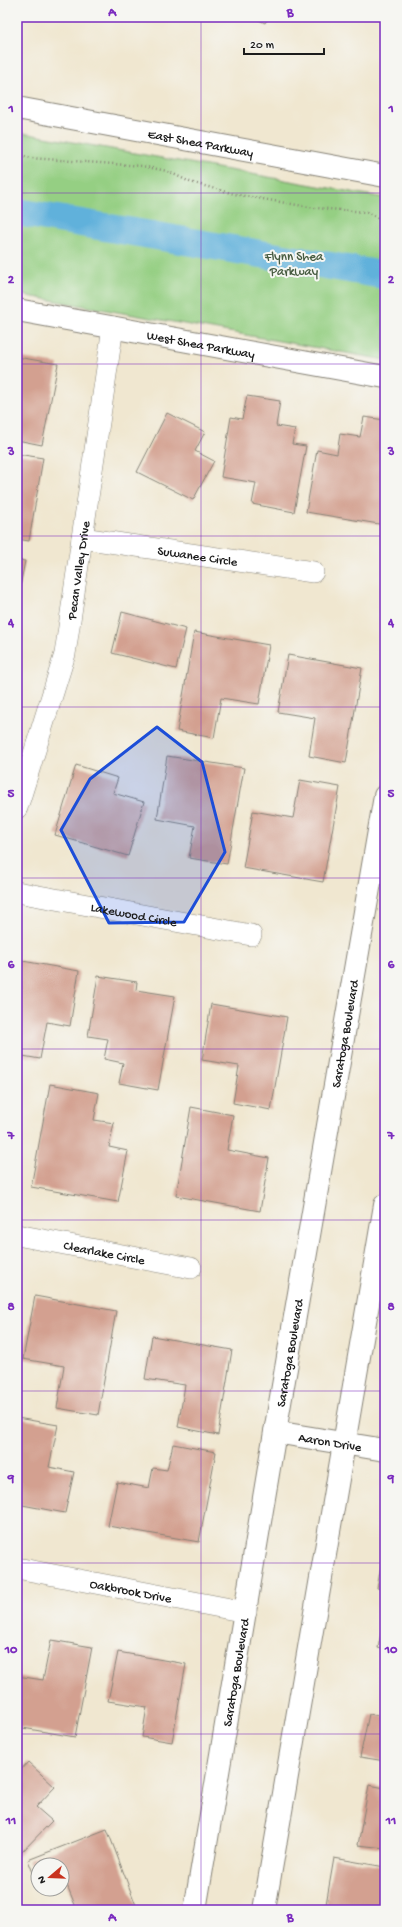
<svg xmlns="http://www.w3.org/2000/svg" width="402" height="1927" viewBox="0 0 402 1927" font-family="'Gochi Hand',sans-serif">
<rect width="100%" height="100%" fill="#f6f6f2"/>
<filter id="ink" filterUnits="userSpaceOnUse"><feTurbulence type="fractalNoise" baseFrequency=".025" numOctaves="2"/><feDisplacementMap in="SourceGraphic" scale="8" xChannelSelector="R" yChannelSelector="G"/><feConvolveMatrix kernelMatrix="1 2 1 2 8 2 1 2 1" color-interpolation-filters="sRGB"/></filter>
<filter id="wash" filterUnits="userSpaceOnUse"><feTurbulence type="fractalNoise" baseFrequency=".012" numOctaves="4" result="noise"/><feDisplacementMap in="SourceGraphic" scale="16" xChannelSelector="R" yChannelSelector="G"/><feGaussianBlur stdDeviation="0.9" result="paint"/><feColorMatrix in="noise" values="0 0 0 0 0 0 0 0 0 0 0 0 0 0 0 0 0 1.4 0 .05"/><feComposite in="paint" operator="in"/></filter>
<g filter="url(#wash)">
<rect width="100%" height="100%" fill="#f0e7d0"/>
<path fill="#95cf83" stroke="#587650" d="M17 132 385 198V360L17 294Z"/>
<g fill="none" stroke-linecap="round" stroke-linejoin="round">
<path stroke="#60b1db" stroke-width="28" d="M17 212 383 275"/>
</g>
<g id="blocks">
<path fill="#d3a090" d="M253 17H269L265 23Z
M17 357 58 364 42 445 17 440Z
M247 396 280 401 276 426 295 429 292 444 306 446 294 512 252 504 256 483 221 477 231 417 242 419Z
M167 413 205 432 195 451 214 461 193 500 137 472Z
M364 417 385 420V525L306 512 317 450 337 454 340 434 360 437Z
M17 454 43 458 29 541 17 539Z
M17 560 25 561 18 597H17Z
M122 612 186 629 176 669 112 653Z
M194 632 269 645 259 704 221 698 214 738 177 731Z
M288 655 362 668 346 763 309 756 315 718 278 712Z
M167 756 244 768 227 864 189 858 195 826 157 819Z
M76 765 118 778 113 793 144 802 128 856 55 835Z
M300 780 340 787 323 882 243 868 253 811 293 818Z
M17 960 79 971 70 1026 47 1022 40 1059 17 1055Z
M98 976 137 982 136 990 175 996 158 1090 119 1083 123 1063 104 1059 108 1039 88 1036Z
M211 1004 287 1017 271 1110 233 1103 239 1066 202 1060Z
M50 1084 99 1093 94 1120 114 1123 109 1147 128 1151 118 1202 31 1187Z
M191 1107 233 1115 227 1150 269 1158 260 1211 176 1196Z
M35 1296 116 1311 98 1415 57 1408 64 1366 23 1359Z
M152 1336 232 1350 218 1435 178 1427 185 1385 145 1379Z
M17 1418 58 1425 49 1467 74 1472 65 1513 17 1504Z
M173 1444 216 1452 199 1542 108 1526 117 1482 149 1488 153 1468 167 1470Z
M384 1549H385V1589L377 1588Z
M384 1618H385V1650L378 1648Z
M51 1640 92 1647 75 1737 17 1727V1676L43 1680Z
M118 1652 186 1664 172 1742 142 1737 147 1707 108 1701Z
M369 1714 385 1717V1761L360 1757Z
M28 1762 55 1787 36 1807 52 1821 17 1857V1774Z
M369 1785 385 1788V1848L358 1845Z
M107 1829 137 1908 132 1910H77L65 1880 62 1881V1865H38V1885L28 1860Z
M334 1858 385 1867V1910H325Z"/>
</g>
</g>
<g filter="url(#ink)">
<use href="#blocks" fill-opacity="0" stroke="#868276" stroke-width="1"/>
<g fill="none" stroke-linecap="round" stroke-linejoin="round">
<defs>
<g id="minor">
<path id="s1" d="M82 538 313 572"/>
<path id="s2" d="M17 808 65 654 113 327"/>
<path id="s3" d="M17 892 251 935"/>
<path id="s4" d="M17 1235 191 1268"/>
<path id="s5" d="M17 1568 246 1612"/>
</g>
<g id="tertiary">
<path id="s6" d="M17 108 385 176"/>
<path id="s7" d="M17 310 385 377"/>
<path id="s8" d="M275 1432 385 1450"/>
</g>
<g id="secondary">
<path id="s9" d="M195 1910 275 1432 385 796"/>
<path d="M264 1910 385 1205"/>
</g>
</defs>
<use href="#minor" stroke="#868276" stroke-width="22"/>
<use href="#tertiary" stroke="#868276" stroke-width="24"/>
<use href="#secondary" stroke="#868276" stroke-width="24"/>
<path stroke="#868276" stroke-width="2.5" stroke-dasharray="1 3" stroke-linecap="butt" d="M17 154 31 158 142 166 167 171 190 182 234 194 315 208 367 212 379 219 385 220"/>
<use href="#minor" stroke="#fff" stroke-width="21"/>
<use href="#tertiary" stroke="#fff" stroke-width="22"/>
<use href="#secondary" stroke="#fff" stroke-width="22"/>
</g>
</g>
<path fill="#1d4ed8" fill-opacity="0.2" stroke="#1d4ed8" stroke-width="3" stroke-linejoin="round" d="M157 727 202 762 225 852 184 922 109 923 61 830 90 779Z"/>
<path fill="none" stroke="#7b2cbf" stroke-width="1" stroke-opacity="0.55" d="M201 17V1910M17 193H385M17 364H385M17 536H385M17 707H385M17 878H385M17 1049H385M17 1220H385M17 1391H385M17 1563H385M17 1734H385"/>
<g text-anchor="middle" stroke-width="4" stroke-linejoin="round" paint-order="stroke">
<g font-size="13" fill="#1c1c1c" stroke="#f6f6f2">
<text dy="5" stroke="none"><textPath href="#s6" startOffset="187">East Shea Parkway</textPath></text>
<text dy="5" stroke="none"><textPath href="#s7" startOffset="187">West Shea Parkway</textPath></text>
<text dy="5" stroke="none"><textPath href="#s1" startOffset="117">Suwanee Circle</textPath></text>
<text dy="5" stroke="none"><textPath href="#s2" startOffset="246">Pecan Valley Drive</textPath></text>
<text dy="5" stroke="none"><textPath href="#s3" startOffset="119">Lakewood Circle</textPath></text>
<text dy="5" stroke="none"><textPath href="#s9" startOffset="889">Saratoga Boulevard</textPath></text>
<text dy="5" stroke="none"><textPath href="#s4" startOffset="89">Clearlake Circle</textPath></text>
<text dy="5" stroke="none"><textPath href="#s9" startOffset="565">Saratoga Boulevard</textPath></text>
<text dy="5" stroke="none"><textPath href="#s8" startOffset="56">Aaron Drive</textPath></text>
<text dy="5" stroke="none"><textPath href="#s5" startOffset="116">Oakbrook Drive</textPath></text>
<text dy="5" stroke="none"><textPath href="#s9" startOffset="241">Saratoga Boulevard</textPath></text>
</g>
<g font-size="13" fill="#465b40" stroke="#f6f6f2">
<text x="294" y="260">Flynn Shea<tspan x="294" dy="15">Parkway</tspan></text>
</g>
</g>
<rect width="402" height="1927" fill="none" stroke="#f6f6f2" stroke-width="44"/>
<g transform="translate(50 1877) rotate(251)"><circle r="19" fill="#f6f6f2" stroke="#9f9f9c"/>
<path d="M0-3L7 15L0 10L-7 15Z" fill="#c8321e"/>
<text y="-6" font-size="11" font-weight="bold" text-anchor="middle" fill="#1c1c1c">N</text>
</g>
<path d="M244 48v6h80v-6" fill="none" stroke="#1c1c1c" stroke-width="2"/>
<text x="250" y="48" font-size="12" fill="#1c1c1c" stroke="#f6f6f2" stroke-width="3" paint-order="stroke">20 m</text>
<rect x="22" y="22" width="358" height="1883" fill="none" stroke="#7b2cbf" stroke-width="1.5"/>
<g font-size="13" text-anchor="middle" font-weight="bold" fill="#7b2cbf">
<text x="112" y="16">A</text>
<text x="290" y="16">B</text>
<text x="11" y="112">1</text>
<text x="391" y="112">1</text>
<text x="11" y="283">2</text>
<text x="391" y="283">2</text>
<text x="11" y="455">3</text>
<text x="391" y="455">3</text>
<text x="11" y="626">4</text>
<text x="391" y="626">4</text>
<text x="11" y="797">5</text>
<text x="391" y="797">5</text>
<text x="11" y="968">6</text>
<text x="391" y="968">6</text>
<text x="11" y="1139">7</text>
<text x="391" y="1139">7</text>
<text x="11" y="1310">8</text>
<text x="391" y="1310">8</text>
<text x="11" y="1482">9</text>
<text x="391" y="1482">9</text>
<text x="11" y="1653">10</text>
<text x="391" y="1653">10</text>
<text x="11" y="1824">11</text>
<text x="391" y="1824">11</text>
<text x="112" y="1921">A</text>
<text x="290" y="1921">B</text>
</g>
</svg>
